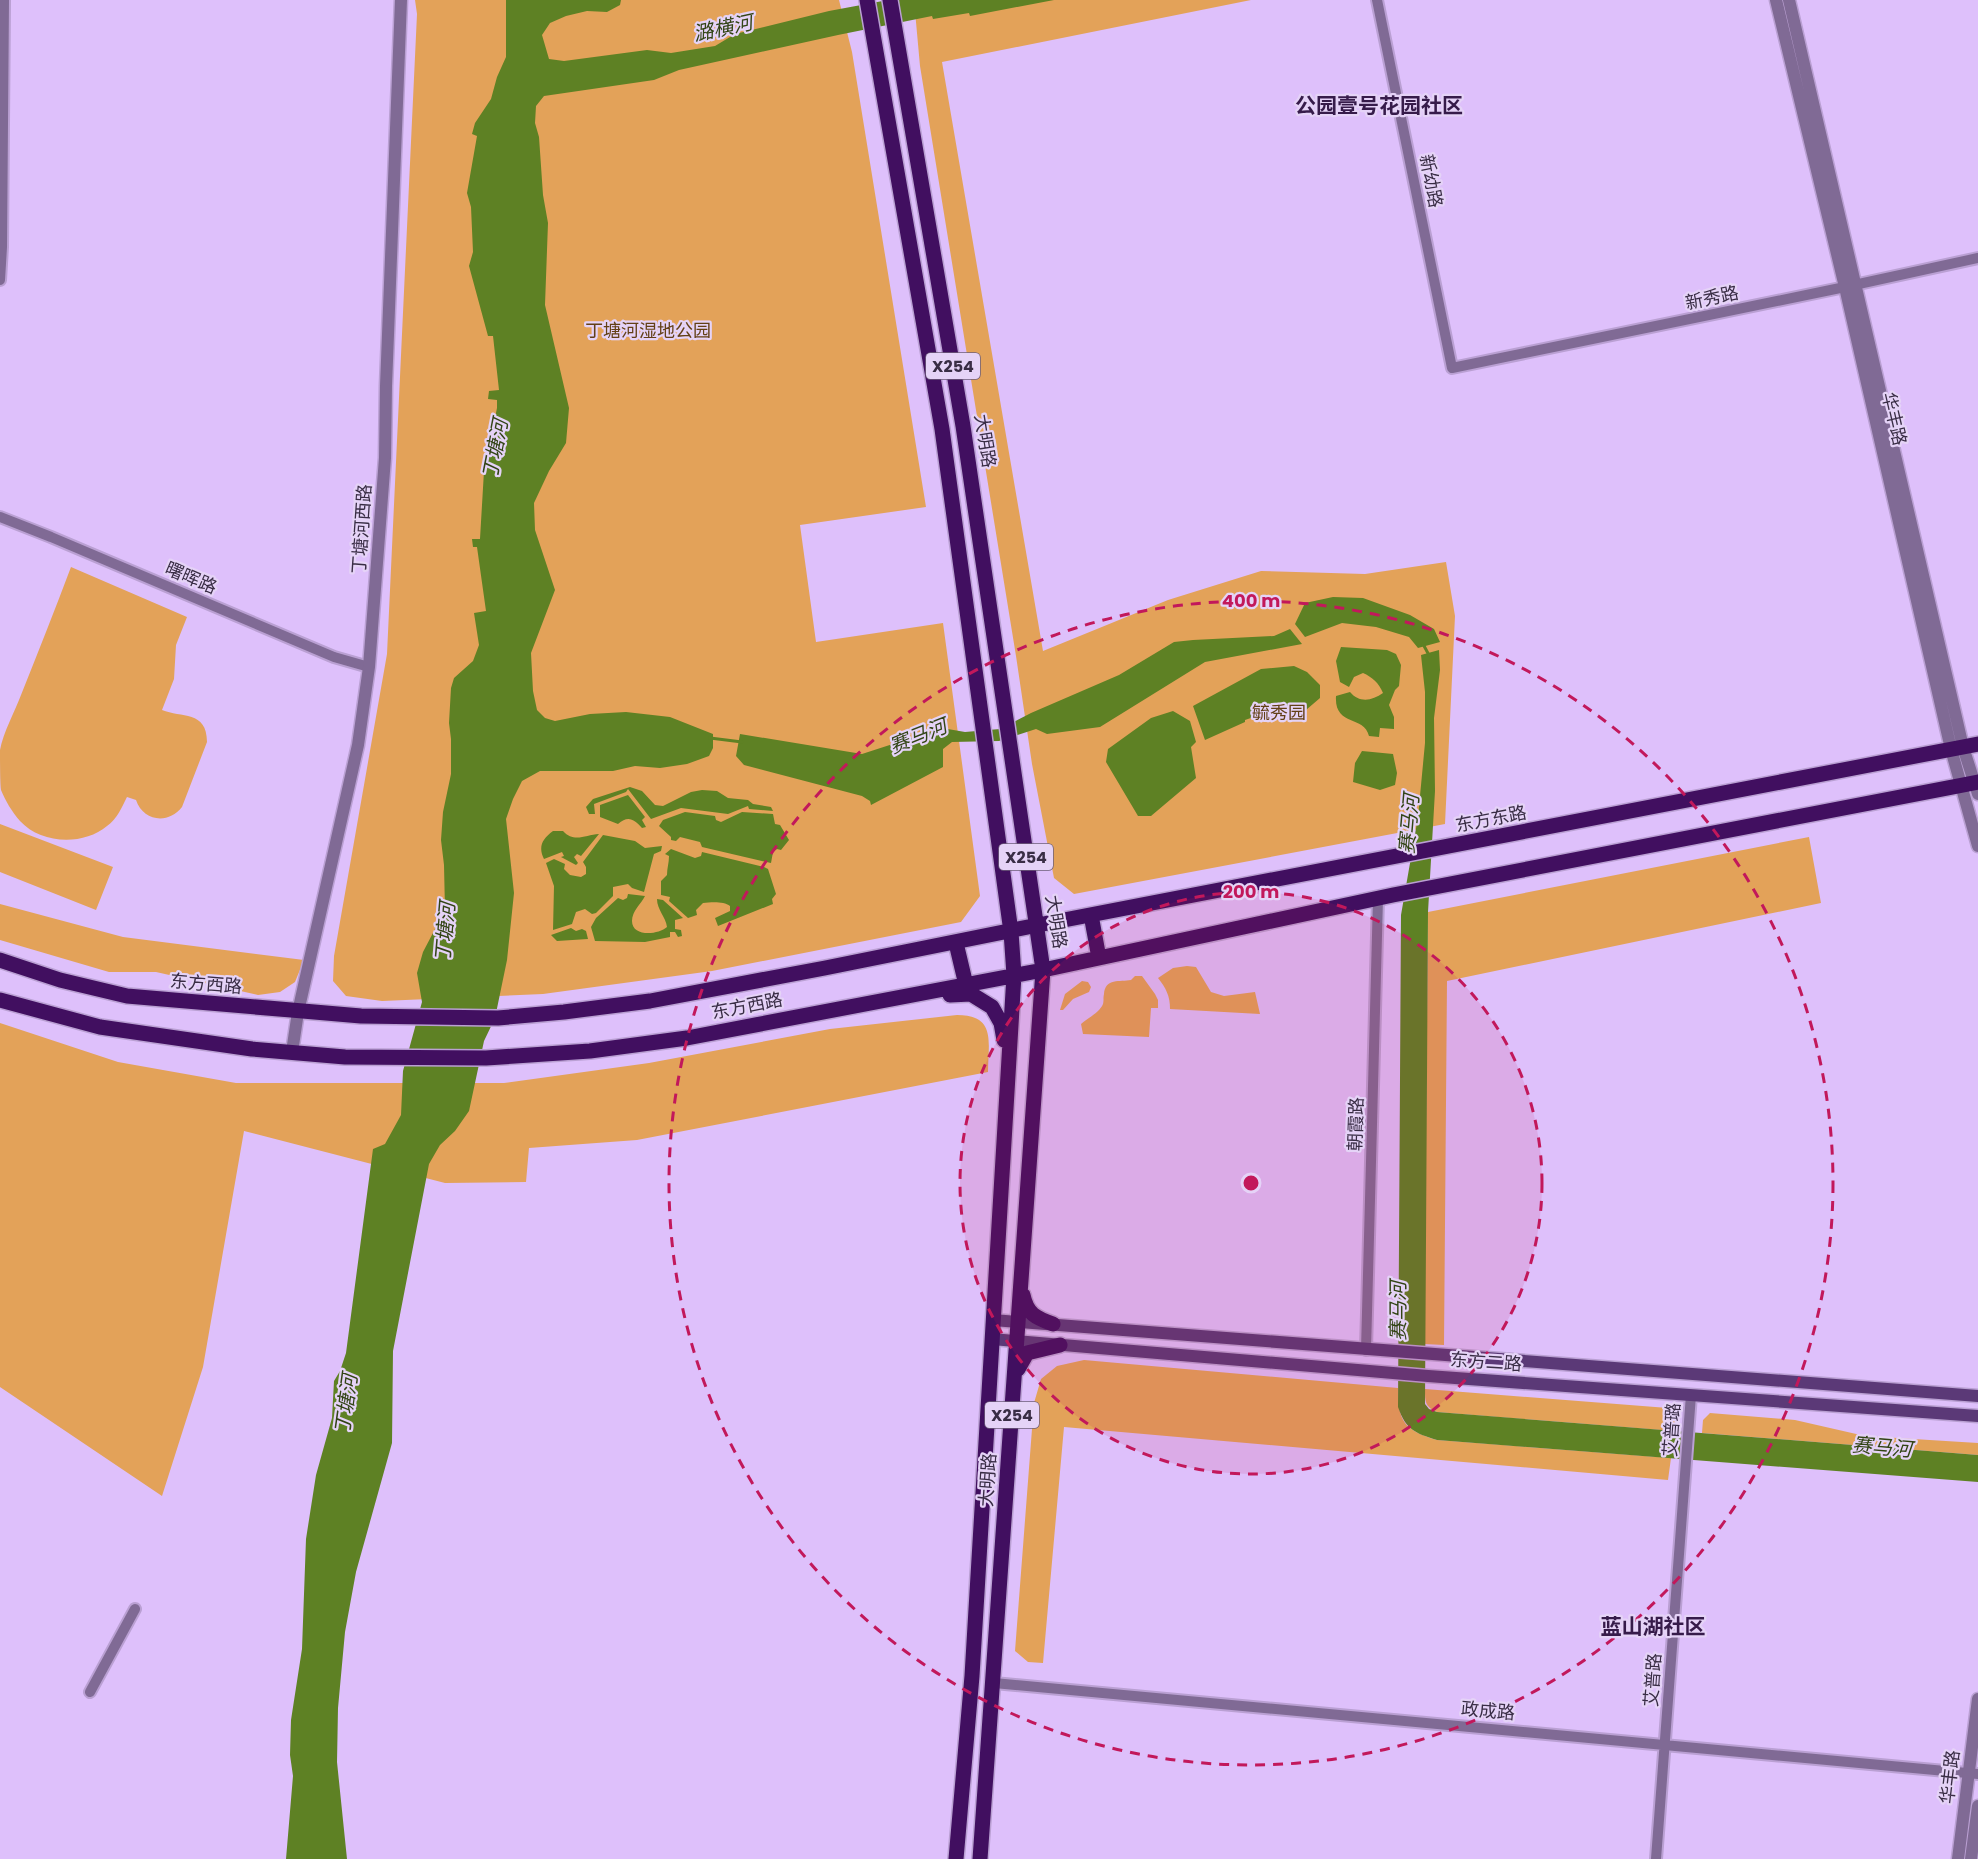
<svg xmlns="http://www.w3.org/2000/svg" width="1978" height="1859" viewBox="0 0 1978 1859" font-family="Poppins,'Noto Sans SC',sans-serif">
<rect width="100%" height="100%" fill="#dec0fb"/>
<path fill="#e3a259" d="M415 0H839L852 52 926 507 800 525 816 642 943 623 980 896 961 922 712 971 543 994 382 1001 346 996 333 981 334 956 387 654 417 14Z
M914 0H1251L942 62 1043 651 1168 600 1261 571 1365 574 1446 562 1455 616 1445 824 1074 894 1054 878 1032 764 1016 656 920 66Z
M71 567 187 617 176 645 174 679 162 710C181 718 207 710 207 742L182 807C168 825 143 821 136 800L127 797C122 807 117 819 107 826 83 846 41 844 20 821 12 812 5 800 1 790 0 785 0 757 0 750 3 733 15 711 21 695 38 652 55 610 71 567Z
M0 824 113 867 96 910 0 872Z
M1809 837 1821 903 1447 981 1444 1345 1424 1344 1428 912Z
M0 904 123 937 304 960 295 982 280 992 258 995 156 972H109L0 940Z
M1187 966 1196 967 1211 992 1224 996 1255 992 1260 1014 1170 1009C1170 996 1166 988 1158 978L1173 968Z
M1135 976H1142L1155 994 1158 1000V1008H1151L1149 1037 1083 1034 1081 1024C1088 1018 1100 1012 1103 1004 1104 1000 1103 998 1104 994 1105 978 1120 982 1131 980Z
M1082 981 1088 982 1091 987 1089 992 1073 999 1063 1010H1060L1065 994Z
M957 1015C997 1015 988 1043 988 1072L637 1140 529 1148 526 1182 445 1183 244 1131 203 1367 162 1496 0 1387V1023L118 1062 236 1083H504L649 1063 830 1029Z
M1084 1360 1398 1388C1398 1422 1404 1430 1437 1440L1671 1458 1668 1480 1064 1427 1043 1663 1028 1662 1015 1651 1034 1403 1041 1379 1057 1366Z
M1425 1389 1668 1408 1675 1414 1674 1431 1437 1412C1425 1407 1425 1401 1425 1389Z
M1710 1413 1795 1420 1865 1436 1978 1443V1455L1702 1433 1703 1420Z"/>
<path fill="#5e8124" d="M506 0H621L620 5 607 12 587 11 566 16 550 23 542 35 549 59 564 61 647 50 671 53 715 46 735 34 829 11 888 0H1054L970 16 969 13 933 19 932 16 838 35 679 70 654 80 544 96 536 106 535 123 539 137 543 195 548 223 545 305 569 408 566 443 549 471 534 503 535 530 555 590 531 653 533 691 537 710 545 718 555 721 590 714 626 712 670 717 713 734V748L709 756 687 764 660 768 635 766 613 771H540L522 781 513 799 506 819 514 893 507 960 495 1018 484 1041 469 1111 455 1131 440 1145 429 1164 393 1351 392 1443 356 1572 345 1632 338 1708 337 1762 347 1859H286L293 1776 290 1755 291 1720 302 1649 306 1539 316 1475 332 1418 334 1381 340 1371 346 1353 373 1149 385 1144 401 1115 403 1071 422 1002 417 973 423 952 445 910 444 865 441 840 443 812 451 774V739L449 723 451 688 454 678 473 661 479 645 474 613 486 611 477 547H473L472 539H480L484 471 497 408V400L488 399 489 391 499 390 493 336H488L469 266 473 252 471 207 467 193 477 136 472 134 475 123 491 99 497 77 506 57Z
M1333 597 1363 598 1410 615 1434 629 1440 642 1418 648 1409 637 1376 627 1342 623 1305 637 1295 624 1305 603Z
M1290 629 1302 644 1205 662 1100 727 1047 734 1036 729 999 741 952 742 943 749V767L871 805 870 801 862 796 744 765 736 756 740 734 862 754 942 728 965 732 1000 729 1031 713 1119 675 1174 642 1193 640 1274 636Z
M1341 647 1387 650 1396 654 1401 665 1399 686 1395 690 1389 705 1394 717V729L1380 728 1379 737 1369 736C1364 715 1334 727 1336 696L1350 692C1359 703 1372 701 1383 693 1379 683 1372 677 1363 673L1354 677 1349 687 1340 682 1336 661Z
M1439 650 1440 670 1434 718 1435 791 1428 912 1425 1404 1429 1409 1437 1412 1978 1455V1482L1437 1440C1415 1433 1406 1430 1398 1407L1401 915 1418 817 1425 743V692L1421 655Z
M1294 666 1307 672 1320 685V698L1306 710 1292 713 1284 709 1271 711 1245 720V722L1205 740 1193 706 1261 669Z
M1173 711 1190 721 1196 742 1191 747 1196 778 1151 816H1138L1106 762 1108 749 1151 718Z
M1362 751 1393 754 1397 773 1395 785 1380 790 1353 782 1355 763Z
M630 787 642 791 655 805 663 806 691 792 702 790 717 791 728 798 748 800 753 804 771 807 773 811 749 809 748 806 728 814 681 808 651 819 628 789 626 792 594 804 595 814H589L586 807 593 799Z
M628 795 645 817 642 820 646 827 642 828C634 819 628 815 618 824L600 817V805Z
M685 812 715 816 716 820 721 822 742 812 773 814 775 824 780 825 789 840 781 850 777 849 773 852 771 863 702 847 700 842 680 837 676 841 671 840V837L659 826 663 820Z
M553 831H563C574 843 585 835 599 834L581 856 577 854 574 857 578 863 576 865 561 857 564 856 562 852 544 859C538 847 542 839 553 831Z
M603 835 635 841 645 848 662 846 661 851 654 854 644 892 632 888 628 884 613 887V896L596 913 592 914 585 909 576 912 572 924 553 930 554 886 546 863 554 859 565 864 564 869 570 875 581 877 586 874V867L583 862Z
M671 849 695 858 701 856 702 852 764 867 768 869 776 894 772 899 773 904 718 926 715 918 730 911V906C724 901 711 902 703 903L696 910 697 915 688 918 669 901 670 897 661 895V881L667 875C667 868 669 863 669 856L665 854Z
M628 894 645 896C641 904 632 911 632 921 632 937 658 935 667 927 666 917 657 910 657 899L663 900 683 918 675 920V929L681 930 682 936 678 937 675 932H670V937L645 942 595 941 591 927 596 918 618 898 623 900 627 898Z
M571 928 576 931 582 929 586 931 588 939 557 941 551 935Z"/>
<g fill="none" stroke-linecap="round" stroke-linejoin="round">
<path stroke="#5e8124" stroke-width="3" d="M1423 644 1430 657
M710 738 742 742"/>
<defs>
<path id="minor" d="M1377 0 1452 368 1845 287 1978 258
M0 280 2 247 4 0
M0 517 51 537 334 657 369 667
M1366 1350 1378 898
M994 1683 1978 1774
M90 1692 135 1609
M1656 1859 1691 1395"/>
<path id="tertiary" d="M1776 0 1845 287 1951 749 1978 846
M1789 0 1963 747 1978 794
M292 1052 298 1012 358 745 369 667 385 458 386 386 401 0
M1958 1859 1978 1699
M1971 1859 1978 1806"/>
<path id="secondary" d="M993 1320 1978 1396
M992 1339 1428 1376 1978 1416"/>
<path id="primary" d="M867 0 942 429 1011 932 1014 975 972 1676 956 1859
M890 0 963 426 1043 970 980 1859
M1091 915 1099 958
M956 943 966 985
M0 960 60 980 127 996 361 1016 498 1018 564 1012 650 1001 825 968 1038 925 1978 744
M950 995 971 994 992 1007 1001 1023 1004 1040
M0 1000 100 1027 252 1049 345 1057 486 1058 590 1051 687 1038 1043 970 1393 895 1978 782
M1023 1295C1027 1314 1036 1318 1053 1324
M1018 1369 1027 1353 1060 1345"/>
</defs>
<use href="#minor" stroke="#baa0d3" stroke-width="14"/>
<use href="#tertiary" stroke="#baa0d3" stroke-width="15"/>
<use href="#secondary" stroke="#baa0d3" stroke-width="15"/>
<use href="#primary" stroke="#baa0d3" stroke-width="18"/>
<use href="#minor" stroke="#806a95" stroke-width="10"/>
<use href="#tertiary" stroke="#806a95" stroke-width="12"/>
<use href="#secondary" stroke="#5b3977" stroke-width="12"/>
<use href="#primary" stroke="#410f60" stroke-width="15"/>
</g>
<circle cx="1251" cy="1183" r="291" fill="#c2185b" fill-opacity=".12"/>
<g fill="none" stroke="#c2185b" stroke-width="3" stroke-dasharray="10 8">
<circle cx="1251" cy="1183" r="291"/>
<circle cx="1251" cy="1183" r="582"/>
</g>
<g text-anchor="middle" stroke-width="4.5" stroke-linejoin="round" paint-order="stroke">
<g fill="#e5d3f7" stroke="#6d5f7a" stroke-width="1.5">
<rect x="926" y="353" width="54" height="26" rx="4.5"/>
<rect x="999" y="844" width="54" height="26" rx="4.5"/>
<rect x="985" y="1402" width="54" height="26" rx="4.5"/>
</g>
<g font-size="16" font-weight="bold" fill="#392d45">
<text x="953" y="372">X254</text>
<text x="1026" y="863">X254</text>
<text x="1012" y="1421">X254</text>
</g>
<g font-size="18" fill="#392d45" stroke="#e5d3f7">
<text transform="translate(1431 181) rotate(79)" y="6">新幼路</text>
<text transform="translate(1712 298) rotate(-12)" y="6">新秀路</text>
<text transform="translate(1894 419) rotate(77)" y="6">华丰路</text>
<text transform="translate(985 441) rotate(81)" y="6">大明路</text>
<text transform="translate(362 529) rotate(-86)" y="6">丁塘河西路</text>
<text transform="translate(191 578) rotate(23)" y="6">曙晖路</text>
<text transform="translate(1491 819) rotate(-11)" y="6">东方东路</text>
<text transform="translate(1056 922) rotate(81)" y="6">大明路</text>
<text transform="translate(206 984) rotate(5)" y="6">东方西路</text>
<text transform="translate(747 1006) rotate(-11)" y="6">东方西路</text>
<text transform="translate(1356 1124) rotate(-88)" y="6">朝霞路</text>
<text transform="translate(1486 1362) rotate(4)" y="6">东方二路</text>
<text transform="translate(1672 1430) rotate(-86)" y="6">艾普璐</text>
<text transform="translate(988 1480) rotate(-86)" y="6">大明路</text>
<text transform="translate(1653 1680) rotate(-86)" y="6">艾普路</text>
<text transform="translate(1488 1711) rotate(5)" y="6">政成路</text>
<text transform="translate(1950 1777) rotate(-83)" y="6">华丰路</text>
</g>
<g font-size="18" fill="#634016" stroke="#e5d3f7">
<text x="648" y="337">丁塘河湿地公园</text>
<text x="1279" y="719">毓秀园</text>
</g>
<g font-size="20" font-style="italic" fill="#324415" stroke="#e5d3f7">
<text transform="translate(723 28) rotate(-12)" y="7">潞横河</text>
<text transform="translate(495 449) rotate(-79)" y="7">丁塘河</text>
<text transform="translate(918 736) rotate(-22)" y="7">赛马河</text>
<text transform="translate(1409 824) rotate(-85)" y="7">赛马河</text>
<text transform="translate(445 932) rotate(-85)" y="7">丁塘河</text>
<text transform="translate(1398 1311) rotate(-90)" y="7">赛马河</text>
<text transform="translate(346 1404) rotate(-82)" y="7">丁塘河</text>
<text transform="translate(1882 1447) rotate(5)" y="7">赛马河</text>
</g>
<g font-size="21" font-weight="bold" fill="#361b4a" stroke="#e5d3f7">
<text x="1379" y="113">公园壹号花园社区</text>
<text x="1653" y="1634">蓝山湖社区</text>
</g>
</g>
<circle cx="1251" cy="1183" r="9" fill="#c2185b" stroke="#e5d3f7" stroke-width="3"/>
<g font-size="18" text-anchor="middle" font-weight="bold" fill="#c2185b" stroke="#e5d3f7" stroke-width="4.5" stroke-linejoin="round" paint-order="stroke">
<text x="1251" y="607">400 m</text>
<text x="1251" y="898">200 m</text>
</g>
</svg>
